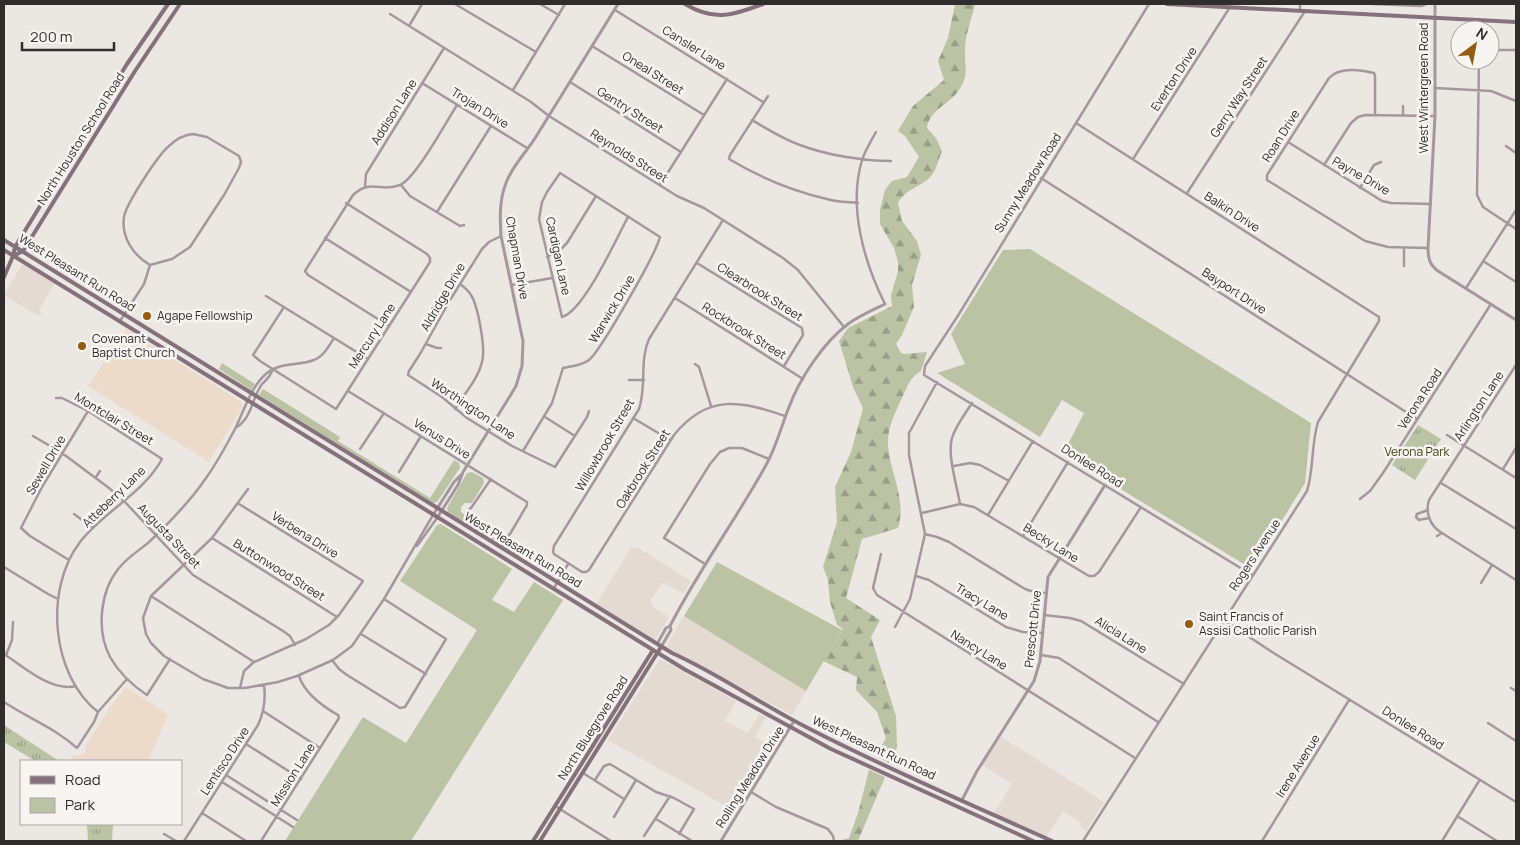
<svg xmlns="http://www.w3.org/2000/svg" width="1520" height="845" viewBox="0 0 1520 845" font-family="Manrope,sans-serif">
<defs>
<pattern id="forest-firs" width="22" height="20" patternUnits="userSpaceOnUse" patternTransform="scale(1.25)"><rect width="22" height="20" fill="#bbc3a5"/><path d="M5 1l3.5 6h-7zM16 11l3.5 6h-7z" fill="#989f87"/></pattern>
<pattern id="park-tufts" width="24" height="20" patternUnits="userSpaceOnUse" patternTransform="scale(1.25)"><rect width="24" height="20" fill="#bbc3a5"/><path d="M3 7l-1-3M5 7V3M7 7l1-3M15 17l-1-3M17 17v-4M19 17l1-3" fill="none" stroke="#989f87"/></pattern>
</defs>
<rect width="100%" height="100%" fill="#ebe7e3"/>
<path fill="#e3dad1" d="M25 264 55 283 39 310 42 313 38 316 4 295 22 265Z
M637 547 691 581 683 594 663 582 651 600 653 607 669 617 655 640 596 604 631 548Z
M684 616 806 691 792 715 667 647V645Z
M660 659 736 701 725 721 748 733 759 714 766 718 755 737 774 748 735 811 608 740Z
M1000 736 1104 802 1086 831 1080 827 1082 823 1063 811 1046 837 994 813 1012 784 982 765Z"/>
<path fill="#ecdbca" d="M126 329 241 402 242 407 209 462 88 386Z
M126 687 168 714 148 761H70L74 755 78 756 85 753 86 745 109 709Z"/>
<path fill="#bbc3a5" d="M1030 249 1311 423 1305 483 1252 569 1063 454 1084 413 1062 400 1040 437 937 373 965 364 951 334 1003 250Z
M222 363 255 384 251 390 219 369Z
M263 389 340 437 338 441 430 498 454 460 459 463 460 468 437 502 433 503 259 395Z
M472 472 483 478 484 483 472 503H465L461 507V512L467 516V521L521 555 520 557 448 512 447 508 467 473Z
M441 524 512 569 492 600 514 612 534 582 563 600 411 841H285L363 717 406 743 477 630 400 581 437 525Z
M717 562 842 630 806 691 684 616Z"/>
<path fill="url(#forest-firs)" d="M955 4H975C972 18 965 35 965 49 964 67 970 73 959 90 950 104 929 110 927 128L936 138 942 151C938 161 936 173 927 180 917 188 905 190 898 203L902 221 917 241 921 255 912 285 914 307 902 335 896 344 901 353 905 354 927 352 921 371C910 377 907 387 902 398 895 413 887 429 888 445 890 473 907 500 898 528L862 539 846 598 880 620 871 637 896 716 897 748 889 763 876 756 886 738 877 712 856 690 857 677 823 661 843 629 837 625 830 602 828 580 823 567 837 522 835 487 851 452 863 408 853 387 839 341 848 328 892 306 891 295 898 271V262L894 248 880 224V210L885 190 892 181 907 177 919 157 905 136 898 131 913 106 944 80 938 61 948 38Z
M869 770 885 777 858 841H839L849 838 858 813Z"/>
<path fill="url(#park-tufts)" d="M1418 425 1441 439 1415 480 1392 465Z
M4 725 59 761H35L4 742Z
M87 824H113L112 841H88Z"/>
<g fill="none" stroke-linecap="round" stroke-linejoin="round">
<path stroke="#a5979e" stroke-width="2.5" d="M455 4 536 52
M540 4 559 15
M1149 4 959 314 925 366 924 375 1252 575
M1373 4 1421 6 1426 4
M615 10 763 102
M1300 10V4
M390 14 531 102 549 116 677 196 704 208 783 258 798 270 844 327
M409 26 422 4
M592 46 704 115
M1490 50H1516
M1479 60 1477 195 1483 207 1516 229
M570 82 681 152
M422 83 527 148
M1435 88 1491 91 1516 101
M513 90 565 4
M768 96 730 155 729 159C759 177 792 191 827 199 836 202 848 202 858 203
M1375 115V76L1374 73C1361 70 1339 67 1329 78L1267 175V180L1365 241 1388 247 1428 248
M1403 116V106
M752 120C767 129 783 139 800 145 826 155 863 161 891 161
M1076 123 1379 317V321L1318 422C1311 445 1314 469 1307 491L1083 841
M876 132C871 141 865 151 862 160 848 207 864 262 885 304
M193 134 207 137 239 156 241 162 239 168 224 195 190 247 172 259 150 265C133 255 121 237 124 217 126 204 158 155 169 146 175 140 184 135 193 134Z
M1288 142 1382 201 1391 203 1431 204
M1506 146 1516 153
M1133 159 1230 7
M1324 165 1351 123 1358 117 1365 115 1435 116
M1041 178 1417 419
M401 185 410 196 460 226 464 225
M660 185 727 79
M365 186 366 174 444 48
M1360 188 1374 165 1381 162
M1187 193 1305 11
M437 212 491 126
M723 220 649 339C639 362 647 386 639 409L554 546 553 551 554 554 582 572H586L589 570 674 435C708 393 741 401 785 416
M501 236 489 242 482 249 450 300 420 354 409 371 408 375 442 397 467 418 512 446 555 467 587 417 589 411
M325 238 411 292
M547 257 560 250 567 243 596 196
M1483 261 1516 282
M697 263 802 328 803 335 784 366
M1404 266V248
M512 285 552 278
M1466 288 1516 210
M266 296 368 359
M675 298 803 379
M284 307 253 355 260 361 336 409 430 262V258L427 254 346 203
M120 321 144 284 150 265
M389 326 308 275 305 271 353 195C371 178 381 193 400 185 416 178 446 122 457 105
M426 344 437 348H441
M695 364 699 367 711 406
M629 380H644
M348 391 527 502V505L510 534 505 538
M56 398H62L88 411 162 459C143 494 104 511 80 542 44 589 51 675 98 712
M455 409C464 394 478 379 482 362 486 349 478 306 471 295 468 290 464 287 460 284
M545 417 575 436
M633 418 670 440
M237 427C252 417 252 398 262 384 266 380 270 377 272 371
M1447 435 1516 478
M33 436 62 453 109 488 125 502 193 575 283 631 290 636 295 645
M360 449 384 413
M523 451 552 403 563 368C572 366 581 366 589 360 601 350 656 254 660 237L560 173 547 192 542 202 539 219 562 317C584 311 616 239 628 217
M954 466 970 463 980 465 1009 481
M1503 469 1516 448
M399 472 421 436
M96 477 100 471
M1441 483 1516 529
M248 489 212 538 151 596 143 618 146 634 151 643 164 656 203 679 228 688H245L278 682 297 676 333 660 352 646 384 599 433 515
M1360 499 1370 491 1383 473 1491 304
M239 504 363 581 339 615 329 625 306 639 254 662 244 671 240 688
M960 504C957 486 947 454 952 438 956 425 965 414 972 403
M468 510 471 508 491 479
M1428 510 1417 514 1416 517 1419 520 1429 518
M922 513 960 504 974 507 1089 576H1094L1099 572 1141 507
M74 514 93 528
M988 515 1033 441
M1442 533C1430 526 1425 513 1429 500L1516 365
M925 534 937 537 949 542 1025 589 1034 592 1045 593
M1023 536 1068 462
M1437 536 1442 533 1516 580
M212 538 337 617
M417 546 437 518
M881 554 873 588 877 595 1135 758
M69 560 30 536 21 528 42 487 88 411
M705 564 664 538 710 464 720 452 729 448H742L769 459
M4 567 48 594 58 599
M916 576 929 580 1006 627 1023 632 1043 633
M1481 583 1492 565
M554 588 568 564
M151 596 254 662
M1044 615 1070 618 1081 621 1184 684
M1225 621 1272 652 1516 802
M895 627 910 599 925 534 909 455V433L937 382
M361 634 426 674
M4 654C24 667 51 692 76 686
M6 655 12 640 13 622
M1041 655 1059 658 1158 722
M170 659 147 695C132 685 119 673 110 657 96 630 100 591 119 568 127 558 138 551 148 543 169 523 190 502 206 478 217 463 226 446 235 429 244 411 251 386 267 373 280 362 299 366 314 360 323 357 329 346 334 338
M332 660 339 669 347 675 400 708 405 707 446 639 384 599
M1511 688 1516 691
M4 702C28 718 55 728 77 748L94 722 98 712 127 679
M263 711 320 748
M1488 723 1516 741
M246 744 301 779
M583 773 624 799
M226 775 297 820
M595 780 604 766 610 764 656 792 674 798 694 809 679 834
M222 782 293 827
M751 792 776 807 828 829 833 836 834 841
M555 806 611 841
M202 813 246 841
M1457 816 1497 841
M614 817 636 780
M656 819 692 841
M164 834 176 841
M644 836 670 796
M184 841 258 725C264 712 266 700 264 685
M261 841 339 718 338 715C322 706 305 694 299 676
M1262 841 1349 700
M1442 841 1479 781"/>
<path stroke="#a5979e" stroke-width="3" d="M1435 4V116L1428 248C1428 259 1430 265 1438 271L1516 320
M433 515 454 482 461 475
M437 518 458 485 463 472 510 396 516 386 522 366 523 341 501 236C500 218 499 201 506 183 513 164 527 152 537 135 564 91 591 48 618 4
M657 644 666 628 670 626
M661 647 671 630 670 626C698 571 735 521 765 467 776 448 781 427 789 407 800 378 823 343 848 324 859 316 873 310 885 304
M962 800 977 771 1034 681 1040 661 1048 577 1105 485
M721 841 794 721"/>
<path stroke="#85717b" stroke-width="4" d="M685 4C715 22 732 15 763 4
M1167 4 1516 22
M4 240 672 653C719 674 762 705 808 728 887 769 970 804 1052 841
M4 250 684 669 831 749 1033 841
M13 256 23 251 135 71 180 4
M4 277 13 256 15 247 127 64 168 4
M533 841 653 650
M540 841 661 647"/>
</g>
<g fill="#925c11" stroke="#f8f4f1" stroke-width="2">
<circle cx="147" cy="316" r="5"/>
<circle cx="82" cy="346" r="5"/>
<circle cx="1189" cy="624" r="5"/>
</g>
<g text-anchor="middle" stroke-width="5" stroke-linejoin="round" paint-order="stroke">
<g font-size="12" fill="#2f2e2d" stroke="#f8f4f1">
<text transform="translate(694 48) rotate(32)" y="4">Cansler Lane</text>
<text transform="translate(653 73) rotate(32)" y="4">Oneal Street</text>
<text transform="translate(1174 79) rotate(-57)" y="4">Everton Drive</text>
<text transform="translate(1424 88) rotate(-90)" y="4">West Wintergreen Road</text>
<text transform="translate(1239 97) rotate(-57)" y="4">Gerry Way Street</text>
<text transform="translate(480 108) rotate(32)" y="4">Trojan Drive</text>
<text transform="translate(630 110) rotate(32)" y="4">Gentry Street</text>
<text transform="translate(394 112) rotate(-58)" y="4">Addison Lane</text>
<text transform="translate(1281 136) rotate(-58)" y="4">Roan Drive</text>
<text transform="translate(81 139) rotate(-58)" y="4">North Houston School Road</text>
<text transform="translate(629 156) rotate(32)" y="4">Reynolds Street</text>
<text transform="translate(1361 176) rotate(30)" y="4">Payne Drive</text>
<text transform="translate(1028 183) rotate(-58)" y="4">Sunny Meadow Road</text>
<text transform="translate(1232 212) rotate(33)" y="4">Balkin Drive</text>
<text transform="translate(558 256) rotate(78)" y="4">Cardigan Lane</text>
<text transform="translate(517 258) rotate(80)" y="4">Chapman Drive</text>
<text transform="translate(77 273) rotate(32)" y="4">West Pleasant Run Road</text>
<text transform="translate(1234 291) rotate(33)" y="4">Bayport Drive</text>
<text transform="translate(760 292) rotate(32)" y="4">Clearbrook Street</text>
<text transform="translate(443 297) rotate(-60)" y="4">Aldridge Drive</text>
<text transform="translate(612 309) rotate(-59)" y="4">Warwick Drive</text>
<text transform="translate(744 331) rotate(32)" y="4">Rockbrook Street</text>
<text transform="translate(372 336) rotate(-57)" y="4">Mercury Lane</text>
<text transform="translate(1420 399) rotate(-57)" y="4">Verona Road</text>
<text transform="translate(1479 406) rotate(-57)" y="4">Arlington Lane</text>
<text transform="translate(473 409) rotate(34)" y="4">Worthington Lane</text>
<text transform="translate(114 419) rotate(31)" y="4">Montclair Street</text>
<text transform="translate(442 439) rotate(32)" y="4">Venus Drive</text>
<text transform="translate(605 445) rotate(-60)" y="4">Willowbrook Street</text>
<text transform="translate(46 465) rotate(-60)" y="4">Sewell Drive</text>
<text transform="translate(1092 466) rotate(32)" y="4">Donlee Road</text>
<text transform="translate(643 469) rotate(-58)" y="4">Oakbrook Street</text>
<text transform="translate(114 497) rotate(-44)" y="4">Atteberry Lane</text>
<text transform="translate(305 535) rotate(32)" y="4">Verbena Drive</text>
<text transform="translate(169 536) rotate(46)" y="4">Augusta Street</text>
<text transform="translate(1051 543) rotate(32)" y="4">Becky Lane</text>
<text transform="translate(523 550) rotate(31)" y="4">West Pleasant Run Road</text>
<text transform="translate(1255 555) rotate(-57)" y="4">Rogers Avenue</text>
<text transform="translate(279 570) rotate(32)" y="4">Buttonwood Street</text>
<text transform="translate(982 602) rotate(31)" y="4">Tracy Lane</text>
<text transform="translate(1033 629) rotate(-84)" y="4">Prescott Drive</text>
<text transform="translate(1121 635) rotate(32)" y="4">Alicia Lane</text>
<text transform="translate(979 650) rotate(32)" y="4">Nancy Lane</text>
<text transform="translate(593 728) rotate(-58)" y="4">North Bluegrove Road</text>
<text transform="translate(1413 728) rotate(32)" y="4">Donlee Road</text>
<text transform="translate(874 748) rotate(25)" y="4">West Pleasant Run Road</text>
<text transform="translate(225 761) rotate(-57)" y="4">Lentisco Drive</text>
<text transform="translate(1298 766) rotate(-58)" y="4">Irene Avenue</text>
<text transform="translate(293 775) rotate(-58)" y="4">Mission Lane</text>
<text transform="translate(750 777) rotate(-58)" y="4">Rolling Meadow Drive</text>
</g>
<g font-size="12" fill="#2f2e2d" stroke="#f8f4f1" text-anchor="start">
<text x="157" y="320">Agape Fellowship</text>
<text x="92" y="343">Covenant<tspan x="92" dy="14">Baptist Church</tspan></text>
<text x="1199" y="621">Saint Francis of<tspan x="1199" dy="14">Assisi Catholic Parish</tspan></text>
</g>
<g font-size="12" fill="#384311" stroke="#f8f4f1">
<text x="1417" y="456">Verona Park</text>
</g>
</g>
<rect width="1520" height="845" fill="none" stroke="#2f2e2d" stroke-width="10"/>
<rect x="20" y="760" width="162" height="65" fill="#f8f4f1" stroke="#a8a5a3"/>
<rect x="30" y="776" width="25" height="8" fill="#85717b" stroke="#a8a5a3"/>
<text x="65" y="785" font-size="15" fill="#2f2e2d">Road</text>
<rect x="30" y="798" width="25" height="15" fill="#bbc3a5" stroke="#a8a5a3"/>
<text x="65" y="810" font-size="15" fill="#2f2e2d">Park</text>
<g transform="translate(1475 45) rotate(32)"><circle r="24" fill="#f8f4f1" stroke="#a8a5a3"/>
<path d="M0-4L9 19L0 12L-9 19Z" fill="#925c11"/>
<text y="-8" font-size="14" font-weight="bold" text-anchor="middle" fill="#2f2e2d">N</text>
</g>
<path d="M22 42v8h92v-8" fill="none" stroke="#2f2e2d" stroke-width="2.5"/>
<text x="30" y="42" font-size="15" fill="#2f2e2d" stroke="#f8f4f1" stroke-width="4" paint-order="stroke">200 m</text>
</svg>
